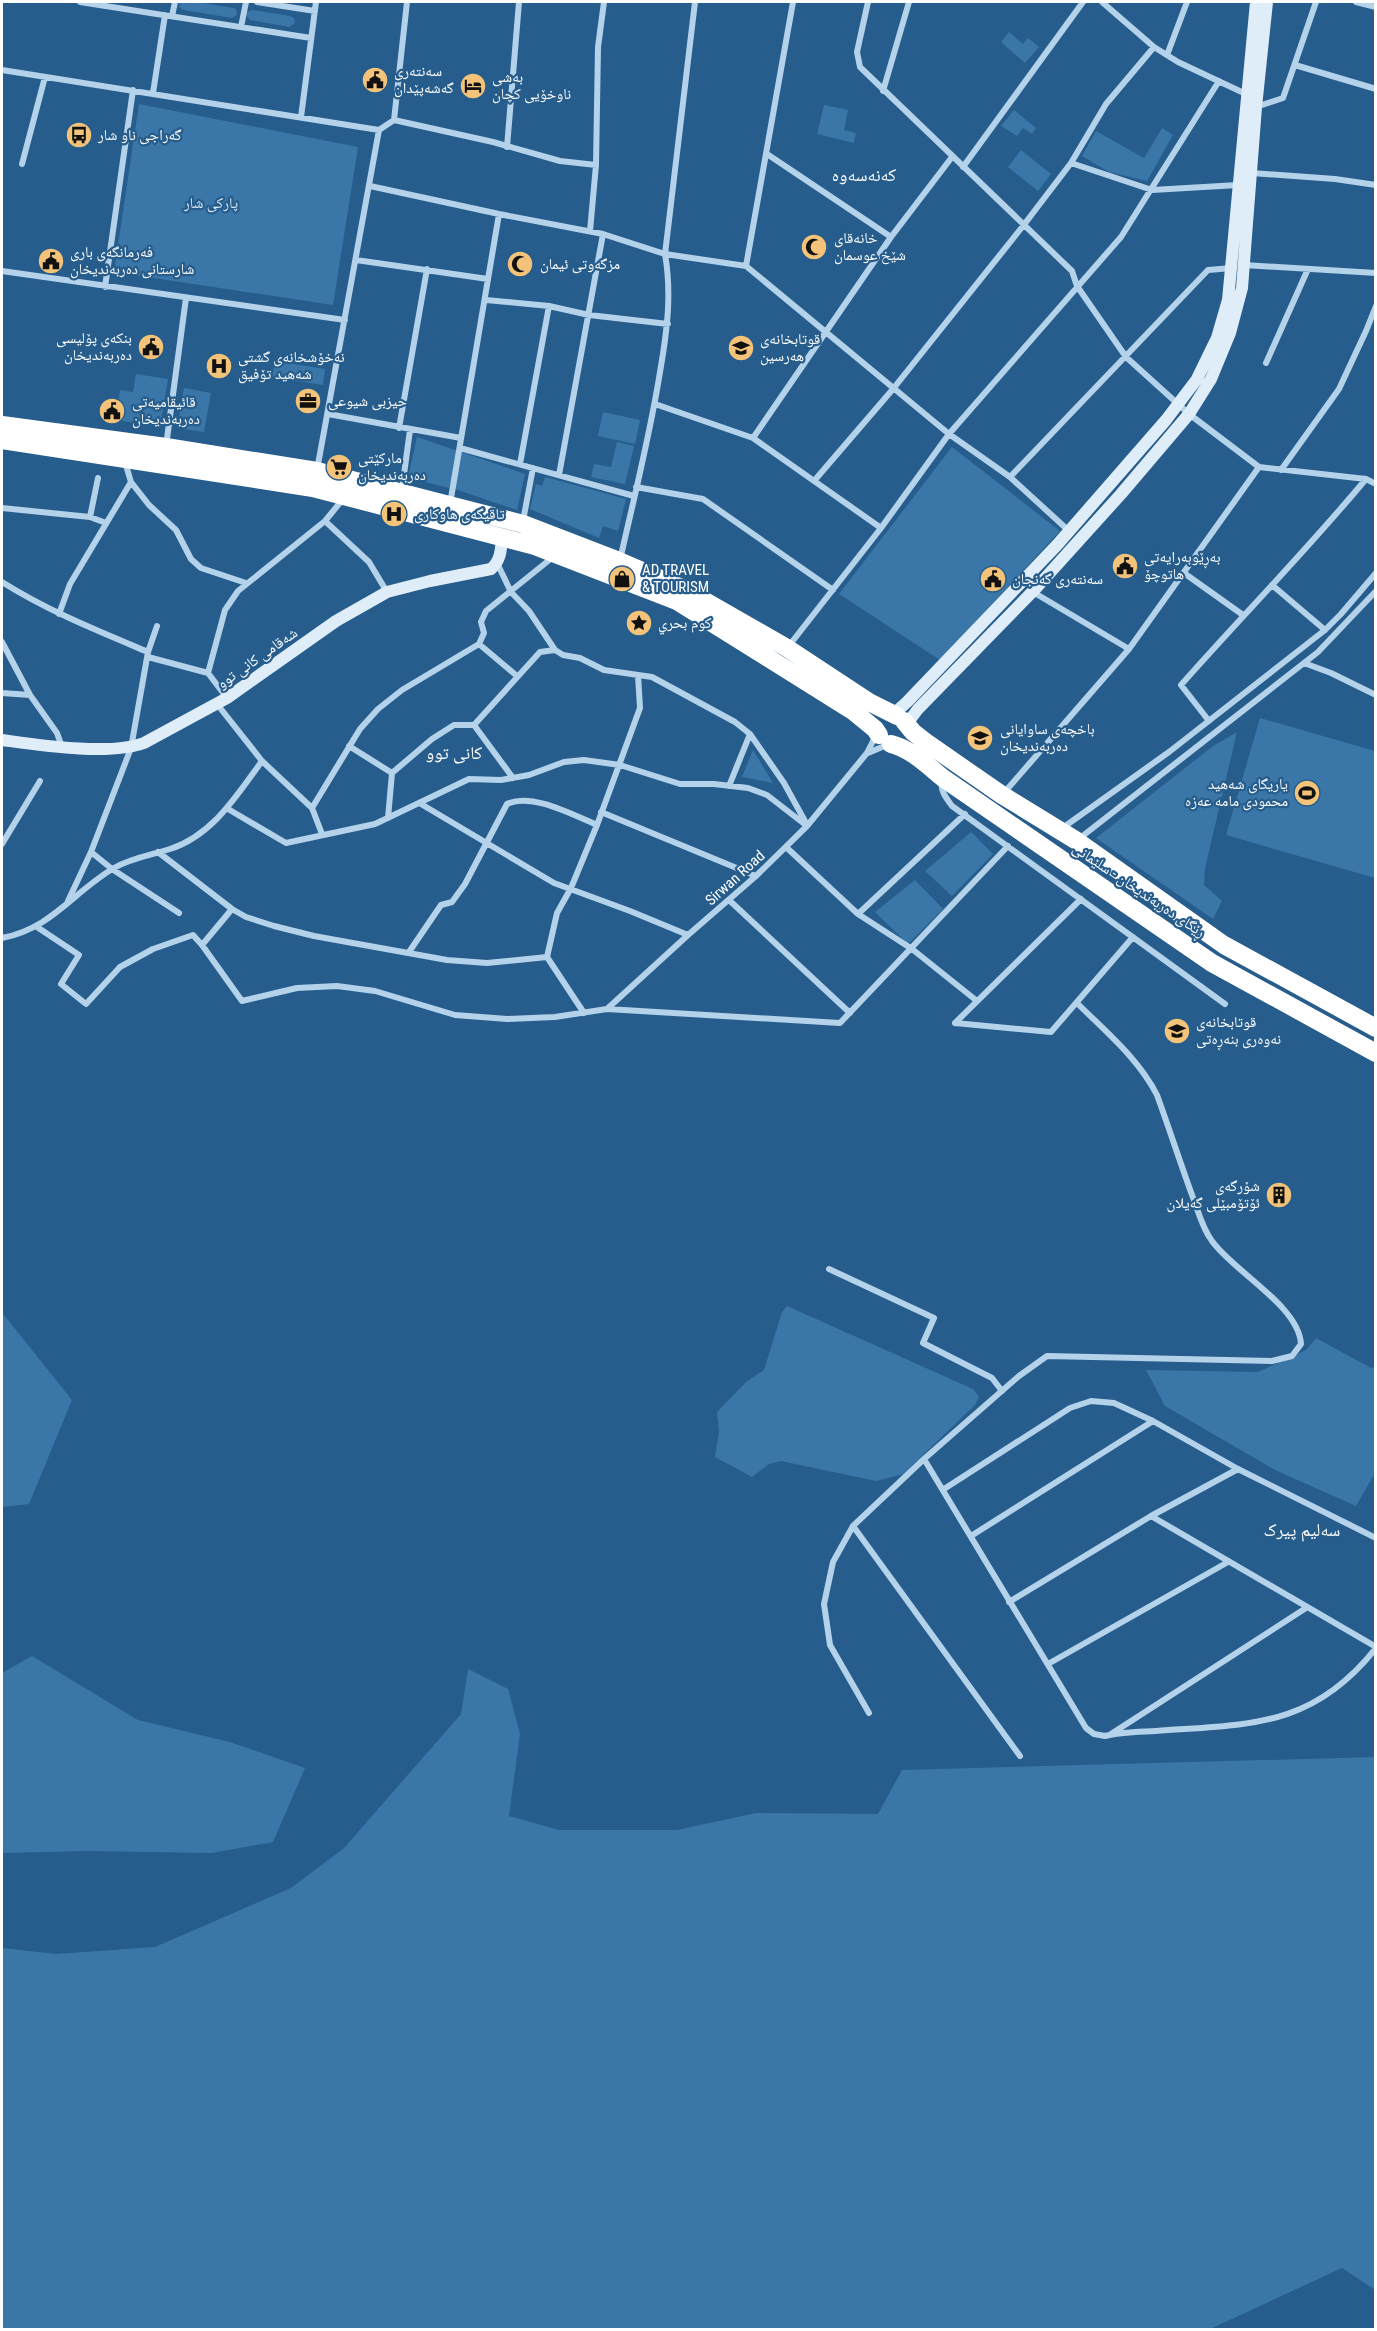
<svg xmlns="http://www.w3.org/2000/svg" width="1377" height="2331" viewBox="0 0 1377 2331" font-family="'Roboto Condensed','Noto Naskh Arabic',sans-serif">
<rect width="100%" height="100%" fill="#265d8c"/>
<path fill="#3a77a8" d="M180 2H197L233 8 236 9 237 15 232 18 183 10 179 7Z
M252 10 290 16 294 18 295 23 289 27 250 20 246 15 247 12Z
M1009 32 1023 44 1028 38 1039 47 1025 63 1001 42Z
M139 104 358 147 333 305 114 272Z
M824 105 848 110 844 130 856 133 854 143 817 134Z
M1014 110 1036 128 1032 134 1023 128 1017 136 1001 126Z
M1162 128 1173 135 1147 181 1109 172 1082 156 1096 131 1144 158Z
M1021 150 1051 174 1038 191 1008 167Z
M275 361 325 369 323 385 272 377Z
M136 374 168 379 160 427 116 420 120 390 133 392Z
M184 388 211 393 204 432 177 428Z
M603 412 640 420 635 444 598 436Z
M417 437 525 474 517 510 458 490 408 478Z
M617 442 634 446 625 484 591 477 594 464 611 467Z
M952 447 1060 531 940 660 839 594Z
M545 477 626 499 618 531 603 526 599 538 530 509 536 484 542 486Z
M1260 718 1375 751V878L1226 835Z
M1237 732 1205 868 1204 885 1222 901 1213 919 1096 838 1213 746Z
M753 750 773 783 742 777Z
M971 832 993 854 952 896 925 871Z
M915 880 943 909 908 944 875 912Z
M787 1306 973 1389 979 1397 975 1405 903 1474 876 1481 781 1461 769 1464 752 1477 715 1457 719 1432 717 1412 746 1382 764 1370 782 1312Z
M2 1315H4L72 1400 29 1504 2 1507Z
M1316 1338 1371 1368 1375 1367V1473L1356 1506 1275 1470 1165 1406 1146 1370 1258 1372 1306 1350Z
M32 1656 138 1720 230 1742 305 1768 273 1842 212 1853 88 1851 2 1853V1673Z
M468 1669 508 1689 520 1734 509 1816 559 1830H677L756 1813 878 1814 902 1770 1375 1757V2290L1342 2268 1208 2330 2 2329V1948L56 1954 155 1947 291 1888 344 1848 461 1714Z"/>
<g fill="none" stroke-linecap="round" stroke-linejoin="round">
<path stroke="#b4d2ea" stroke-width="6" d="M80 2 311 38
M257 2 315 11
M868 2 857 52 860 67 1072 271 1077 286 1126 357 1189 414 1259 467 1366 479 1376 484
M1102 2 1154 47 1178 62 1246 94
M1356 2 1376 7
M172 16 175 2
M241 27 246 2
M1167 55 1187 2
M1295 65 1376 89
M2 70 379 130
M883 91 909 2
M153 93 165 15
M1256 107 1283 98 1316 2
M301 117 316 2
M394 120 493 142 560 161 596 165
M507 147 519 2
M767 154 891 237
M1071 163 1152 190 1238 185
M22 164 45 77
M963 167 1083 2
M1251 173 1335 179 1376 185
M370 186 499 214 603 234 665 254 746 266 949 434 1010 477 1069 531
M590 231 596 165 598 47 604 2
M356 260 488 279
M1244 265 1376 273
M746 266 793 2
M2 271 345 320
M105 287 133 90
M486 300 549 306 589 315 668 324
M1266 363 1308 269
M655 404 753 438 881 528
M328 414 461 438
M399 428 427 269
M753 438 891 237 952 157
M166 446 186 298
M460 448 634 496
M125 462 131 482 149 505 176 530 191 559 201 568 246 583
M520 464 549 306
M317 470 379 130 394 120 407 2
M1281 470 1339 389 1366 331 1376 306
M559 475 603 234
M1010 477 1208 270 1232 268
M814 481 893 389 1023 226 1071 163 1106 104 1154 47
M636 487 703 499 833 590
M402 489 410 430
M450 504 499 214
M2 508 90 517 106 523
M90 517 98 478
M325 521 369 562 387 592
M523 521 533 468
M620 560C634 498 650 435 660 372 667 332 672 294 665 254L695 2
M497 563 511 592 529 611 555 650 563 655 580 658 604 670 652 677 735 722 750 734 784 783 806 823
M1184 573 1243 615
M2 582C48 611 98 631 148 652
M1272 585 1325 630
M1033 592 1129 649
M59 614 70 584 131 482
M2 642 30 695 57 733 62 747
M479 644 517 676
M788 647 881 528 949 434 1121 237 1219 81
M148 657 208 673 227 698
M1304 663 1331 673 1376 695
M208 673 225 610 238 591 325 521 343 499
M2 693 30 695
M217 704 262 761 312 808 322 834
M1209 721 1181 685C1242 616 1307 550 1366 479
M474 725 513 778
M349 746 392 773
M868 753 889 744
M942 782C940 791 947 799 952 806L1225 1004
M729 786 750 734
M1003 794 1129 649 1259 467
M421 804 554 883 630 911 688 935
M312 808 360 729 378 709 402 690 479 644 484 633 481 622 486 611 553 557
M228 809 286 843 375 824 469 779 501 780 529 775 564 762 584 760 620 765 680 784H714L748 788 767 795 807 826
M601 812 756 876
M388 818 392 773 432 739 454 725H474L540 652 555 650
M1061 829 1169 752 1325 630 1341 614 1376 573
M1080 838 1318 652 1376 591
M2 844 40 781
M786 847 858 914 912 949 977 1001
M91 852 112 869 179 913
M158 852 232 909 246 917 274 926 314 936 447 960 487 963 547 957 584 1013
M729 900 850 1013
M68 901 91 852 131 748 148 652 157 626
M858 914 965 814
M37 927 79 955 61 984 86 1004 120 967 153 949 193 935 202 945 242 1001 297 988 337 986 375 991 455 1015 507 1019 555 1017 607 1009 840 1023 1008 846
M2 938C51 929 73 892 114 868 131 858 152 855 170 849 213 835 237 795 262 761
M202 945 232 909
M409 952 441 905 452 902 465 884 507 804C531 792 573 815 597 825
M547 957 557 913 571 888 597 825 640 708 638 675
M607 1009 688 935 756 876 807 826 867 753 876 735
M955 1023 1051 1032 1133 937
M955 1023 1081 899
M829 1269 934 1318 923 1343 992 1378 1002 1391
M924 1459 1086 1728 1094 1734 1105 1736C1121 1732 1139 1732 1156 1731 1248 1724 1312 1729 1376 1648
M944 1489 1070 1408 1091 1401 1114 1403 1153 1421 1238 1469 1376 1538
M1151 1516 1376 1647
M853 1526 1020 1756
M971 1536 1153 1421
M1009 1602 1151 1516 1238 1469
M1048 1664 1228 1562
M869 1713 830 1645 824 1604 833 1562 853 1526 924 1459 1019 1376 1047 1356 1272 1361 1292 1356 1301 1344C1299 1306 1233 1271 1212 1241 1202 1228 1198 1210 1192 1195 1180 1162 1169 1128 1157 1095 1138 1058 1106 1032 1077 1003
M1111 1734 1306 1608"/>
<path stroke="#dfedf8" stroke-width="12" d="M889 715 897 711 907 702 1057 545 1166 420 1197 379 1217 338 1228 300 1256 2
M907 729 909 721 918 709 1037 587 1121 494 1189 414 1211 379 1230 333 1242 288 1256 107 1267 2
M2 740C39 745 109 756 144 743L227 698 336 621 387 592 430 581 491 569C501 560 501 550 502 537"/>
<path stroke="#fff" stroke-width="18" d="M2 425 166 447 317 471 523 524 619 561 684 589 787 648 869 702 897 716
M2 440 313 488 535 546 677 601 853 711 875 729 879 735
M904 721 913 732 927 743 1002 795 1077 841 1224 945 1376 1028
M891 744C911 749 927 765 943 778L1212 963 1376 1053"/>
</g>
<defs>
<symbol id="civic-disc" viewBox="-11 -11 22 22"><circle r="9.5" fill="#f3c379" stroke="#265d8c"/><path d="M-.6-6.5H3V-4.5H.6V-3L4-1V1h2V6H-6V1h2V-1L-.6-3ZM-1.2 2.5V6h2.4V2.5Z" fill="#111"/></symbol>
<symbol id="hotel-disc" viewBox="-11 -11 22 22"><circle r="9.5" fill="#f3c379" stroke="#265d8c"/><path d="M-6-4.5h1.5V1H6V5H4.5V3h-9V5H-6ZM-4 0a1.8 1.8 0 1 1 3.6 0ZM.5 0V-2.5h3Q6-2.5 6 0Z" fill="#111"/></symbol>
<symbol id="bus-disc" viewBox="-11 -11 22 22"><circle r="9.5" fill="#f3c379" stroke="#265d8c"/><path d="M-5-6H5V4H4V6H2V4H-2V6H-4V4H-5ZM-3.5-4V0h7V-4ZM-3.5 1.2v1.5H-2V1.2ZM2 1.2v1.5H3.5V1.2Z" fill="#111"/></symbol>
<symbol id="mosque-disc" viewBox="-11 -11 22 22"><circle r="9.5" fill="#f3c379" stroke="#265d8c"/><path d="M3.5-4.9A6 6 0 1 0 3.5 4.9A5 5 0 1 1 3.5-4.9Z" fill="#111"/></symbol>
<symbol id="school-disc" viewBox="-11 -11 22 22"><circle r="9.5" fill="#f3c379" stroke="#265d8c"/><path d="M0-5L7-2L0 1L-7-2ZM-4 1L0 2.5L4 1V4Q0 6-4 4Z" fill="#111"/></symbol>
<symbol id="hospital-disc" viewBox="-11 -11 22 22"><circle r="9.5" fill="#f3c379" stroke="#265d8c"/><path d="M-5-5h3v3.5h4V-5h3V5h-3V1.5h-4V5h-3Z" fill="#111"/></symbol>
<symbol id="office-disc" viewBox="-11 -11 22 22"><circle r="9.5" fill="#f3c379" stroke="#265d8c"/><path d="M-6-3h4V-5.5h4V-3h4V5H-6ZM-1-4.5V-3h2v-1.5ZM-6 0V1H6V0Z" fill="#111"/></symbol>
<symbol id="supermarket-disc" viewBox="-11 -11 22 22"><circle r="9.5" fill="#f3c379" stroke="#265d8c"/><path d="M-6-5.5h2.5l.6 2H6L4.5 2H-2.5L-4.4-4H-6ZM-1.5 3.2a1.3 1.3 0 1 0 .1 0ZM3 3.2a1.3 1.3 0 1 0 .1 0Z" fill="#111"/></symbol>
<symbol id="shop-disc" viewBox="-11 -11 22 22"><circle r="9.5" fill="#f3c379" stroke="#265d8c"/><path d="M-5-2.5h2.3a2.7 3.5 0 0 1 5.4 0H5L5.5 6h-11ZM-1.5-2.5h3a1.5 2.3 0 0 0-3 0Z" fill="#111"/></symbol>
<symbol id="sight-disc" viewBox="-11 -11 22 22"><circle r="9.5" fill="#f3c379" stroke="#265d8c"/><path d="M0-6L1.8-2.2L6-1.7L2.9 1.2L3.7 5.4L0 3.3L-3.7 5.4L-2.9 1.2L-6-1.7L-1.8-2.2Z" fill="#111"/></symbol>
<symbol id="stadium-disc" viewBox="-11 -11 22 22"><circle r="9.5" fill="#f3c379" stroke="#265d8c"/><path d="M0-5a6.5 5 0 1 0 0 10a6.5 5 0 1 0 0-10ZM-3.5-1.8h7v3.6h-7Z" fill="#111"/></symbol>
<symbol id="building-disc" viewBox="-11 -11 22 22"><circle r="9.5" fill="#f3c379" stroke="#265d8c"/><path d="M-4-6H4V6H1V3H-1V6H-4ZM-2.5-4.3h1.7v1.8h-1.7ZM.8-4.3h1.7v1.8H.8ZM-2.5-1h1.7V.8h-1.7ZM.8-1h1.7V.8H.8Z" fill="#111"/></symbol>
</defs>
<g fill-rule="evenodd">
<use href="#civic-disc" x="360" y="65" width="30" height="30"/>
<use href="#hotel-disc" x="458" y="71" width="30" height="30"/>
<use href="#bus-disc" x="64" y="120" width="30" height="30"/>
<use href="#mosque-disc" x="799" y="232" width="30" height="30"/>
<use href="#civic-disc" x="36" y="246" width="30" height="30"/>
<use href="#mosque-disc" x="505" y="249" width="30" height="30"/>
<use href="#civic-disc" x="136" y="332" width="30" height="30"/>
<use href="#school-disc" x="726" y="333" width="30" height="30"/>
<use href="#hospital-disc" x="204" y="351" width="30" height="30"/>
<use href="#office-disc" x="293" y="386" width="30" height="30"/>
<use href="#civic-disc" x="97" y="396" width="30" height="30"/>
<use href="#supermarket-disc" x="324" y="452" width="30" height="30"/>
<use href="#hospital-disc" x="379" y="499" width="30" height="30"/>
<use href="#civic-disc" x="1110" y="551" width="30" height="30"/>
<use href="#shop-disc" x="607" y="564" width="30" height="30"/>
<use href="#civic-disc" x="978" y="564" width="30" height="30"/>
<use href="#sight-disc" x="624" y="608" width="30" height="30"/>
<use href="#school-disc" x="965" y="723" width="30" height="30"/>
<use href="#stadium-disc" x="1292" y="778" width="30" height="30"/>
<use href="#school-disc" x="1162" y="1016" width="30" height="30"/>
<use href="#building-disc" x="1264" y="1180" width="30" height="30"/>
</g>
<g text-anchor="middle" stroke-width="4.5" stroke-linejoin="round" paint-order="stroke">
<g font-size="15" fill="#fff" stroke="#265d8c" text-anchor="start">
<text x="394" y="76">سەنتەری<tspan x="394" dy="17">گەشەپێدان</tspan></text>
<text x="492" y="82">بەشی<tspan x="492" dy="17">ناوخۆیی کچان</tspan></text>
<text x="98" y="140">گەراجی ناو شار</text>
<text x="834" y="243">خانەقای<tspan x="834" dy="17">شێخ عوسمان</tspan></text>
<text x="70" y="257">فەرمانگەی باری<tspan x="70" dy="17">شارستانی دەربەندیخان</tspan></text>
<text x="540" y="269">مزگەوتی ئیمان</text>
<text x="132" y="343" text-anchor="end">بنکەی پۆلیسی<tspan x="132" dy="17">دەربەندیخان</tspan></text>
<text x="760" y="344">قوتابخانەی<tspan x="760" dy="17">هەرسین</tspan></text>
<text x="238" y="362">نەخۆشخانەی گشتی<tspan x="238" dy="17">شەهید تۆفیق</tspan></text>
<text x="328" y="406">حیزبی شیوعی</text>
<text x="132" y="407">قائیقامیەتی<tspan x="132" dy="17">دەربەندیخان</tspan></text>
<text x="358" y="463">مارکێتی<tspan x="358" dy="17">دەربەندیخان</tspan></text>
<text x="414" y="519">تاقیگەی هاوکاری</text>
<text x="1144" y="562">بەڕێوبەرایەتی<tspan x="1144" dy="17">هاتوچۆ</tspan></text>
<text x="642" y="575">AD TRAVEL<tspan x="642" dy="17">&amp; TOURISM</tspan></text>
<text x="1012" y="584">سەنتەری گەنجان</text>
<text x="658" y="628">کوم بحري</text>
<text x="1000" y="734">باخچەی ساوایانی<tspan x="1000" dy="17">دەربەندیخان</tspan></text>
<text x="1288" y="789" text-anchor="end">یاریگاى شه‌هید<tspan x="1288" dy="17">محمودى مامه‌ عه‌زه</tspan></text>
<text x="1196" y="1027">قوتابخانەی<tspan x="1196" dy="17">نەوەری بنەڕەتی</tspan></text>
<text x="1260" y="1191" text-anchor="end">شۆرگه‌ى<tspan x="1260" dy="17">ئۆتۆمبێلى گه‌یلان</tspan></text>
</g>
<g font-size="15" fill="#d9eaf8" stroke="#265d8c">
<text x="211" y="208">پاركى شار</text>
</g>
<g font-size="15" fill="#fff" stroke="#265d8c">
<text transform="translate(257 658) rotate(-35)" y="5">شەقامی کانی توو</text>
<text transform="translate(735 878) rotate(-42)" y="5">Sirwan Road</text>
<text transform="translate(1139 890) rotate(34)" y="5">ڕێگای دەربەندیخان - سلێمانی</text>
</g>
<g font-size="18" fill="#fff" stroke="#265d8c">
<text x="864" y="181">کەنەسەوە</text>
<text x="454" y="759">کانی توو</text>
<text x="1302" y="1536">سەلیم پیرک</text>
</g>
</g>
<rect width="1377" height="2331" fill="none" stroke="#ffffff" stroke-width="6"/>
</svg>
